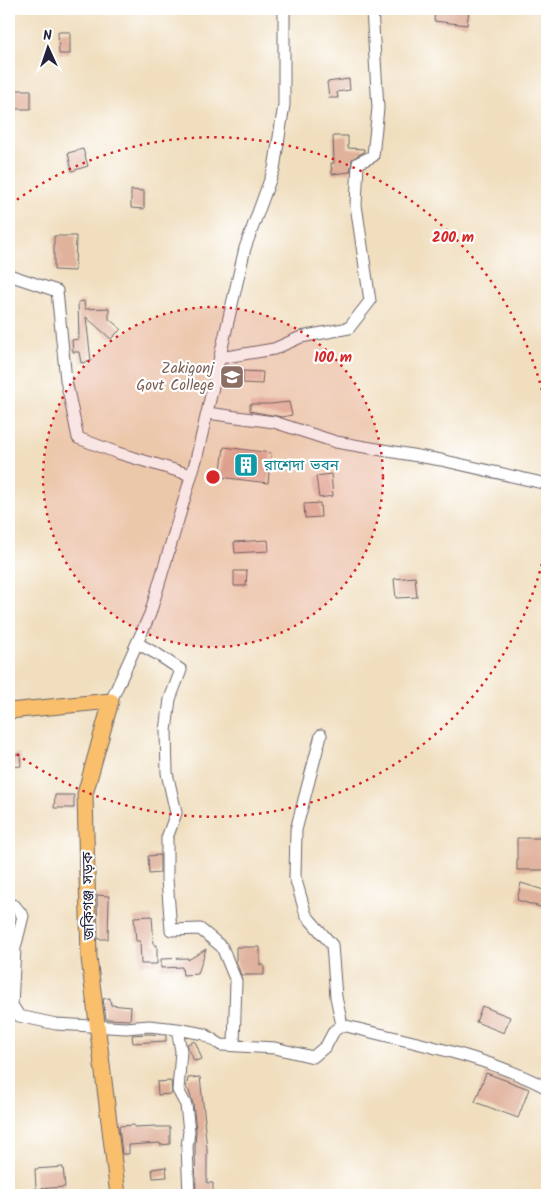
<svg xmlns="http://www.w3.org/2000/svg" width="556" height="1204" viewBox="0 0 556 1204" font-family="Kalam,'Noto Sans Bengali',sans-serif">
<rect width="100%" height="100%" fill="#fff"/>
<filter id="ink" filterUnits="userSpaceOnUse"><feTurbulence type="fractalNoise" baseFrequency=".02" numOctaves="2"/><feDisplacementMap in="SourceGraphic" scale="10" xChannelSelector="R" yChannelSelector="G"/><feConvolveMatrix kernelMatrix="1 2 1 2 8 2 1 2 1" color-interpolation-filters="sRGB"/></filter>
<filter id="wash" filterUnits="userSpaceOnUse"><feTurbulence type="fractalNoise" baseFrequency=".0096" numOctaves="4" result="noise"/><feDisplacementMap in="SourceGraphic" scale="20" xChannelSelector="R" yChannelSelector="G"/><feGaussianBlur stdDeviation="1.12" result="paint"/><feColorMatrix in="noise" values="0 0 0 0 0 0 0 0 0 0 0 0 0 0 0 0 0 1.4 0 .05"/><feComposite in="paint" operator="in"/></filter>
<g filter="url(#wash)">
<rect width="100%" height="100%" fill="#f0debe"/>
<path fill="#dfcdb2" d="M225 367 240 368 239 387 224 386Z"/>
<g id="blocks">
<path fill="#e0b19b" d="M435 9H469L467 25 434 21Z
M58 32H70V54H59Z
M349 79 350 90 337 92 338 98H329L327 82Z
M9 90H31V109H9Z
M333 136H348V148L364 149V152L352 159 350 172 332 174 331 163H334Z
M83 149 88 166 72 171 68 153Z
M131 190 144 191V209L131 208Z
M54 236H76L75 271 54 270Z
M84 301 85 309 109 308V319L121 329 111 339 86 317 91 361 81 363 79 352H73L72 340 79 339 78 302Z
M243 371 263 372 262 384 243 383Z
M289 402 292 415 282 417 250 411V404H271Z
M224 447 271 453 268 483 220 477Z
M331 474 333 496 319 498 316 476Z
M320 503 321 517 305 518 304 504Z
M268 540 269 551 235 553 234 542Z
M234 571H247L246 586H234Z
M415 577 417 597 396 598 394 579Z
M20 754 21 766 9 767V755Z
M55 795H74V808H54Z
M517 838H546V870H517Z
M160 855V873L149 874 148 856Z
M521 883 547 891V909L517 900Z
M97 895 109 896 108 939H98Z
M152 916 154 945H157V964H141L140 941H136L134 917Z
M236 947H260V965H264V975H241L236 961Z
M206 949 198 974 183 975 182 967 161 968V959L188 958V960Z
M110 998 111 1005 131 1007 130 1020 106 1019 103 999Z
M482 1006 510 1017 504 1033 476 1022Z
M149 1034 166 1035V1041L133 1043 132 1035Z
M195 1041 202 1059 194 1061 187 1044Z
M486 1073 529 1089 518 1118 475 1102Z
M200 1077 205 1121H204L207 1149V1183H213V1195H196L195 1147 196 1130 193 1104 189 1091 186 1088 188 1078Z
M171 1081 172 1094 158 1095 157 1082Z
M134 1125V1127L156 1126V1127H170V1144L160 1145V1143L129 1145V1154H122L119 1126Z
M63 1167 65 1187 36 1189 35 1169Z
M166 1167 167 1177 153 1178 152 1169Z"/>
</g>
</g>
<g filter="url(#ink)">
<use href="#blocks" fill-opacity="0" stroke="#6a6469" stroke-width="1"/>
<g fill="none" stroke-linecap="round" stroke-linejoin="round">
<defs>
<path id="minor" d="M9 275 57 291 66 380 78 438 118 453 191 475
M220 358 274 349 301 337 349 328 370 301 356 205 358 163 373 156 378 108 372 9
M207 413 274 422 336 442 441 460 547 484
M137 643 157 654 181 670 170 699 166 731 167 773 176 813 167 838V879L171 930 200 929 222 947 236 981 234 1045
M111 701 150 614 196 460 245 248 274 169 284 105V9
M9 904 15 906 23 916 15 948 12 1005 19 1016 56 1024 126 1028 149 1026 177 1029 204 1034 221 1045 275 1048 313 1057 326 1046 334 1031 342 1025 336 997 332 945 306 915 295 877 296 830 321 735
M342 1025C410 1042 484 1055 547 1088
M177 1029 181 1051 178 1090 186 1105 189 1131 187 1147 189 1195"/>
<path id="major" d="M9 711 111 701 85 794 89 958 118 1195"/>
</defs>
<use href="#minor" stroke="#6a6469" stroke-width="13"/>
<use href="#major" stroke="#6a6469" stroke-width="17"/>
<use href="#minor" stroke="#fff" stroke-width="11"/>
<use href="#major" stroke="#f9bf6d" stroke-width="15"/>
</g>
</g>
<circle cx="213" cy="477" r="170" fill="#d62828" fill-opacity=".12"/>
<g fill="none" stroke="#d62828" stroke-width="2.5" stroke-dasharray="2.5 5">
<circle cx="213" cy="477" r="170"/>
<path d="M547 542A340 340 0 0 1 11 750M11 204A340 340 0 0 1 547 412"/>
</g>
<defs>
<symbol id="university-square" viewBox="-11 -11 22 22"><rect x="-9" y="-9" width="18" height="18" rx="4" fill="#8d6e63" stroke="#fff"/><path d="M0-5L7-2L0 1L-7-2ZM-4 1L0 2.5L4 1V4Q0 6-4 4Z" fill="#fff"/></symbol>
<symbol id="building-square" viewBox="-11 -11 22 22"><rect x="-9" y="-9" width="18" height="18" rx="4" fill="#0f9aa8" stroke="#fff"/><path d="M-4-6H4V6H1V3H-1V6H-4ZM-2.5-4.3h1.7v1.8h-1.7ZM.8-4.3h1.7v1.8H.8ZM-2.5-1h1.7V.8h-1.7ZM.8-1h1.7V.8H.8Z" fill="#fff"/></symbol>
</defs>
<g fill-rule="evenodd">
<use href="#university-square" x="218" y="363" width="28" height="28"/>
<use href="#building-square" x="232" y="451" width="28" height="28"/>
</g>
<g text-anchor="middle" stroke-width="4.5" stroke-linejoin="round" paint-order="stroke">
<g font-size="15" fill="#785e54" stroke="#fff" text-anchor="end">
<text x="214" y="373">Zakigonj<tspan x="214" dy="17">Govt College</tspan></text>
</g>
<g font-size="15" fill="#0d838f" stroke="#fff" text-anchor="start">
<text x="264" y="470">রাশেদা ভবন</text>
</g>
<g font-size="15" fill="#22223b" stroke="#fff">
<text transform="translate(88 896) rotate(-91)" y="5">জকিগঞ্জ সড়ক</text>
</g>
</g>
<circle cx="213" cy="477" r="8" fill="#d62828" stroke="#fff" stroke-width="2.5"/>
<g font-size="15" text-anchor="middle" font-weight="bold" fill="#d62828" stroke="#fff" stroke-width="4.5" stroke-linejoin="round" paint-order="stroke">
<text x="453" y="242">200 m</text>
<text x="333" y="362">100 m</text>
</g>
<rect width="556" height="1204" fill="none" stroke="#fff" stroke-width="30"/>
<g transform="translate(48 48) rotate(357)" stroke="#ffffff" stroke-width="4" paint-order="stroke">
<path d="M0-4L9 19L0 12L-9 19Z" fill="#22223b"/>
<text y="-8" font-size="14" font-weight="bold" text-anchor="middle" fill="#22223b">N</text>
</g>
</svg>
